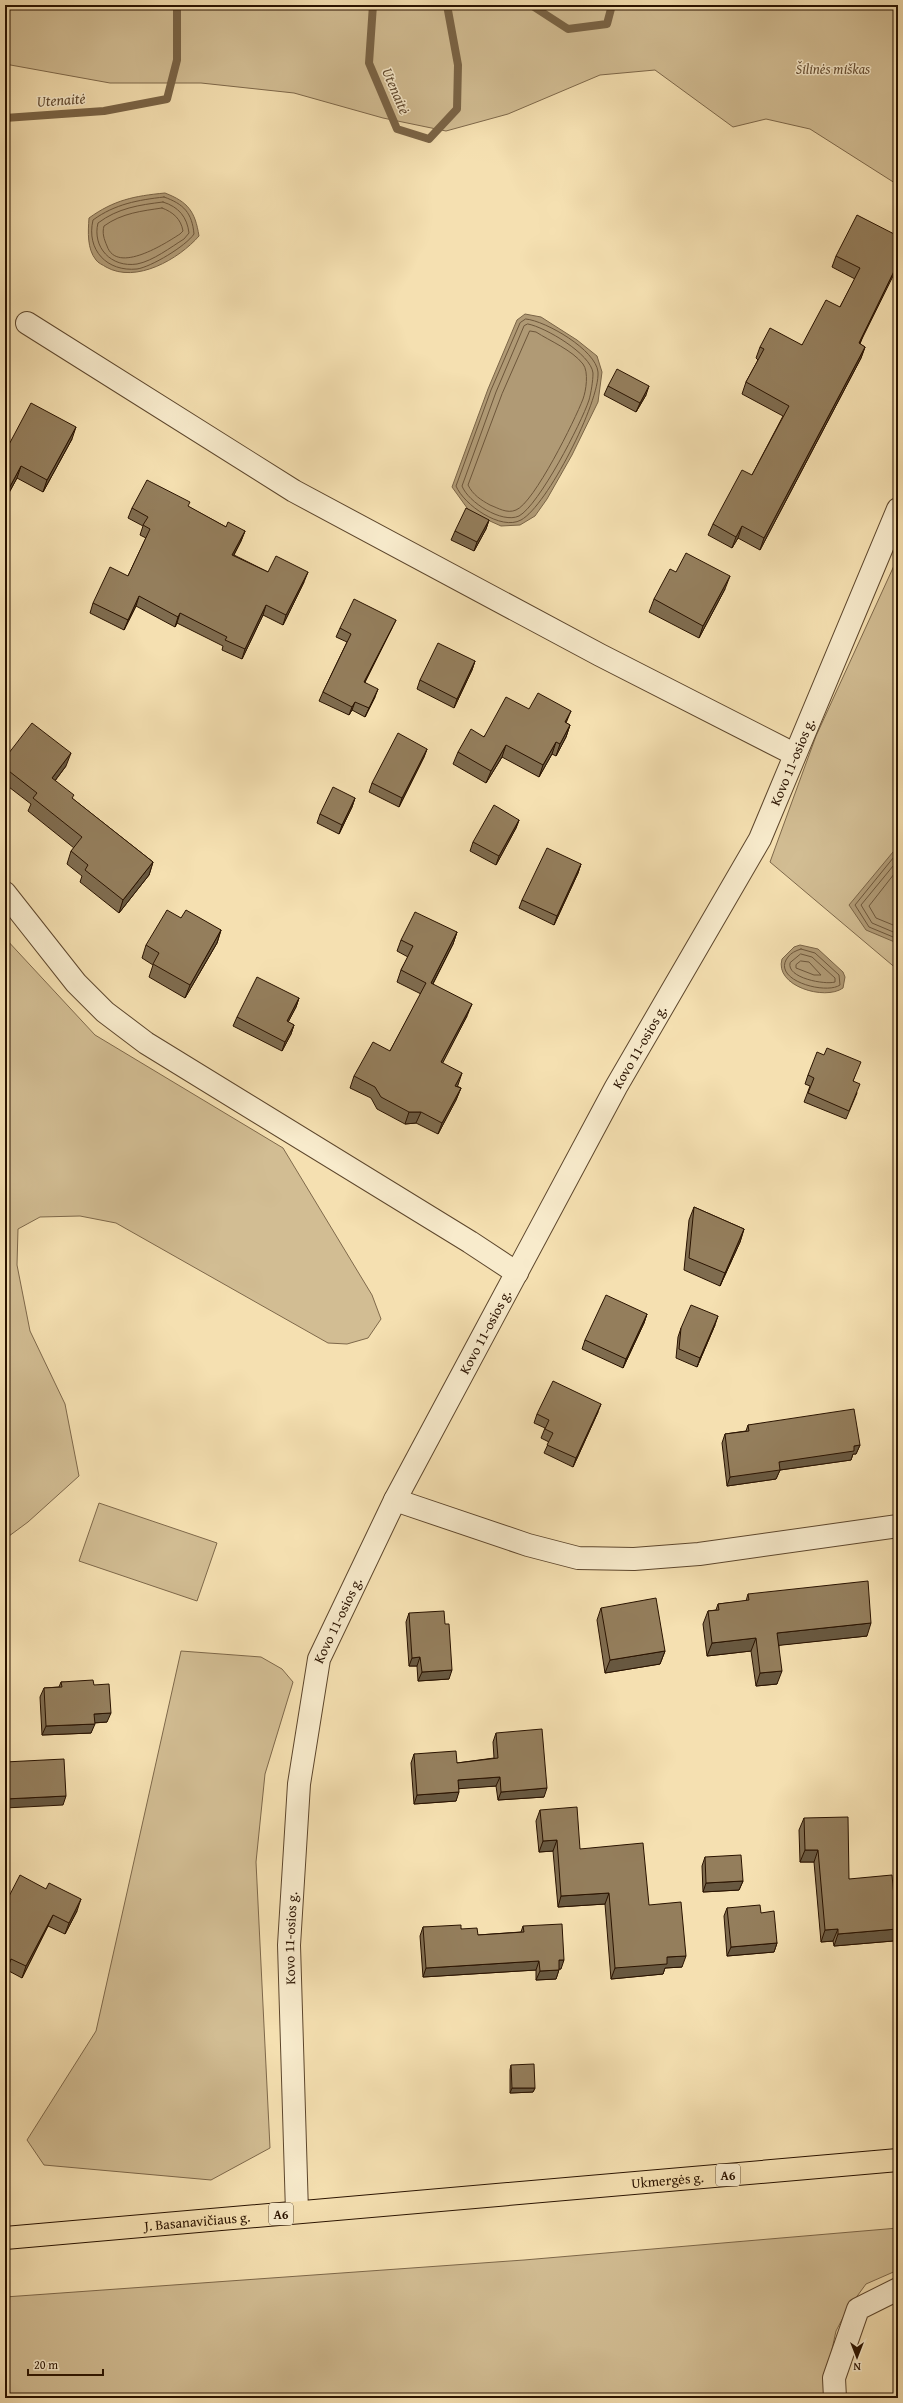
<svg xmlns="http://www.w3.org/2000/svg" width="903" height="2403" viewBox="0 0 903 2403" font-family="'Gentium Book Plus',serif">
<rect width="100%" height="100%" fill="#f5e0b1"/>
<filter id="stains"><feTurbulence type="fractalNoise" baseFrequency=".005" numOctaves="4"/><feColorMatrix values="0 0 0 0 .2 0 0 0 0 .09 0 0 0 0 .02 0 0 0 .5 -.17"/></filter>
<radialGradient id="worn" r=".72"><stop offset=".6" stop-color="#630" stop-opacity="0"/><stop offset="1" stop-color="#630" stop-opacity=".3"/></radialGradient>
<path fill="#d2bd93" stroke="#7e684a" d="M5 5H898V185L810 129 766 119 733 127 655 70 600 75 508 114 446 131 383 118 294 93 201 83H110L5 64Z
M898 557V970L770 862 816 736Z
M5 938 95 1035 283 1148 372 1295 381 1319 368 1338 347 1344 328 1343 116 1223 80 1216 40 1217 18 1229 17 1265 30 1331 65 1404 79 1476 28 1522 5 1539Z
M99 1503 217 1543 197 1601 79 1561Z
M181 1651 261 1657 282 1669 293 1682 265 1774 256 1862 270 2148 211 2180 44 2165 27 2140 96 2031Z
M898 2228V2270L866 2284 847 2310 836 2331 824 2386V2398H5V2297L524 2260Z"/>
<path fill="#b09a75" stroke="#7a6446" d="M165 193C188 202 195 211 199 236 179 259 136 284 106 267 103 265 98 263 96 260 87 249 88 232 89 218 114 200 134 196 165 193Z
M525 314 541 317 577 340 597 356 602 372 598 402 572 455 547 499 535 516 520 525 501 526 470 512 452 487 488 389 517 320Z
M898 846V942L897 943 866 930 849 905Z
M800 945 818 949 843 972 845 977 843 988C825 1001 774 986 782 959L794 947Z"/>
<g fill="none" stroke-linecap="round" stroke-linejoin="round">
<path stroke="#6d563a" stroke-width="1" d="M164 197C184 204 192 213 194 234 186 246 151 267 137 269 107 272 86 250 93 220 115 204 138 200 164 197Z
M163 202C179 207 187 217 189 233L184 239C171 247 153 261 137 264 111 268 92 247 98 223 118 208 139 205 163 202Z
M162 208C173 212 181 219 183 231L180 234C166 243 117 275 107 246 104 239 102 233 104 226 122 213 142 211 162 208Z
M526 319C546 321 596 350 598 372 600 402 547 506 521 520 501 531 464 505 456 486L491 390 520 323Z
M528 324C545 327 591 354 593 373 593 381 591 393 589 400 581 424 539 505 519 516 502 524 468 502 462 486L496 392 524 326Z
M530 331 536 332C550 341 572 350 583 364 589 372 586 391 583 399 575 420 534 503 516 510 507 514 498 508 490 505 481 500 473 495 468 485L502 394Z
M898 852 855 905 869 927 898 939
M898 860 861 905 872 923 898 934
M898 869 869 906 876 918 898 927
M801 949 815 953 839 975 840 985C826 995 770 980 788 957 791 953 795 951 801 949Z
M801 954 812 957 835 978V982C825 985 786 978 790 963Z
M801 961 809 962 821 975H814L796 968V965Z"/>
<path stroke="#7a6446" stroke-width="8" d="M373 5 369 63 397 129 429 139 457 109 458 65 447 5
M531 5 568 29 607 24 612 5
M5 118 104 111 167 99 177 60V5"/>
<defs>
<g id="minor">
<path d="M27 323 294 491 600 655 794 754"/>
<path d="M5 893 76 983 105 1012 146 1043 470 1242 517 1273"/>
<path d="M395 1500 528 1545 578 1558 634 1559 699 1554 898 1526"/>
<path id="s1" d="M297 2212 289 1945 299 1784 319 1659 395 1500 616 1087 760 839 898 509"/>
<path d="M835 2398 834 2378 858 2309 898 2289"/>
</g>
<g id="highway">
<path id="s2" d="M5 2238 898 2160"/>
</g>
</defs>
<use href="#minor" stroke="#5d462c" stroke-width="24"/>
<use href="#highway" stroke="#2a1300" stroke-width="24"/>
<use href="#minor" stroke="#f8ebcc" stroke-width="22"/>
<use href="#highway" stroke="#f5e0b1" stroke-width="22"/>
</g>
<path fill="#7f6c4f" stroke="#2a1300" d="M898 236 860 344 865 347 861 358 760 550 738 538 732 548 708 535 713 524 752 475 783 416 742 394 746 382 758 360 756 358 760 347 802 345 840 307 855 279 832 267 836 256Z
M608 386 646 395 636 412 604 395Z
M72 439 43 492 17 478 5 500V452Z
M189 507 226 527 245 531 241 541 234 555 268 572 304 582 283 625 263 615 242 659 222 650 223 646 177 623 175 627 136 606 124 630 90 613 93 603 128 576 146 538 140 535 143 526 128 518 132 508Z
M489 520 486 529 474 551 451 540 455 531Z
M676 572 725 589 699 638 649 612 654 599Z
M340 628H392L365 682 375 697 365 717 352 710 349 715 319 701 323 692 347 642 336 637Z
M475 661 472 670 454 708 417 689 420 680Z
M529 709 566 723 570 725 566 737 556 756 552 754 539 777 502 757 486 783 453 764 458 752Z
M427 749 424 757 399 807 369 792 372 783Z
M5 758 66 766 55 781 73 799 153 862 149 875 119 913 80 882 82 876 67 864 71 851 74 848 28 811 31 804 5 784Z
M355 798 352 807 339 834 317 823 320 814Z
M519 820 516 828 496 865 470 851 473 842Z
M581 864 578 873 554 925 519 908 522 900Z
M181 918 221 930 217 943 185 998 149 977 153 965 142 958 146 945Z
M457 932 453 944 433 984 467 1016 442 1063 457 1086 461 1088 456 1100 438 1134 416 1123 405 1124 377 1109 371 1098 350 1088 354 1076 390 1051 421 994 397 982 401 970 408 957 397 951 401 940Z
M299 998 296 1007 288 1022 294 1025 291 1034 282 1051 233 1026 237 1017Z
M857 1070 853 1081 857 1093 846 1119 804 1102 810 1086 805 1084 808 1075Z
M694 1207 744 1229 740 1242 720 1286 684 1270 689 1220Z
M647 1314 644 1323 623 1368 582 1349 585 1340Z
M715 1325 697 1367 676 1358 678 1337 681 1328Z
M598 1412 573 1467 544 1453 549 1442 541 1438 545 1428 534 1423 537 1414Z
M748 1425 860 1445 856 1454H853L851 1460 780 1470 776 1479 727 1486 722 1443 725 1434 746 1431Z
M748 1594 867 1636 779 1645 777 1684 756 1686 751 1651 707 1656 703 1624 708 1611 716 1610 718 1604 746 1601Z
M601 1608 665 1651 660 1664 605 1673 597 1620Z
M409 1613 449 1679 418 1681 417 1666H409L406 1622Z
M61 1682 94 1685 107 1722 94 1723 91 1733 42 1735 40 1697 44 1688 59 1687Z
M496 1733 544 1797 498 1800 496 1786 459 1788 456 1801 414 1804 411 1763 414 1754 457 1763 494 1758 493 1742Z
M540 1810 580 1849 649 1905 682 1967 665 1968 663 1974 611 1979 605 1904 558 1907 553 1851 539 1852 536 1821Z
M804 1818 849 1879 893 1941 834 1946 833 1941 821 1942 814 1862H800L799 1830Z
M705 1857 743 1881 739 1890 703 1892 702 1866Z
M5 1904 77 1911 65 1934 48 1926 22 1978 7 1970 5 1974Z
M727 1908 761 1913 777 1943 774 1952 727 1956 724 1916Z
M523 1926 561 1969H559L556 1979 536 1980V1970L423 1977 420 1936 423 1927 461 1929 478 1935 521 1932Z
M511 2065 535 2088 533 2092 510 2093V2070Z"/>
<path fill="#685840" stroke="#2a1300" d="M898 263V266L854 355 859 343Z
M865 347 861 358 760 550 764 538Z
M649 386 646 395 636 412 640 403Z
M76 427 72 439 43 492 47 480Z
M21 466 17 478 5 500V496Z
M489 520 486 529 474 551 477 542Z
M742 526 738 538 732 548 736 537Z
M245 531 241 541 229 564 232 555Z
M308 572 304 582 283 625 286 615Z
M730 576 725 589 699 638 703 626Z
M139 596 136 606 124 630 128 620Z
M266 605 263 615 242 659 245 649Z
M180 613 177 623 175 627 178 617Z
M396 620 361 690 364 682Z
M475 661 472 670 454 708 457 699Z
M378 689 375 697 365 717 369 708Z
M355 702 352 710 349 715 352 707Z
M571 711 566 723 565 722Z
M570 725 566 737 556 756 560 744Z
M556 742 552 754 539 777 543 765Z
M506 745 502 757 486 783 491 771Z
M427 749 424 757 399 807 402 798Z
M71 753 66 766 47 791 52 778Z
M355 798 352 807 339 834 342 825Z
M519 820 516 828 496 865 499 856Z
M153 862 149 875 119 913 123 900Z
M581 864 578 873 554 925 557 916Z
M221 930 217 943 185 998 190 985Z
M457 932 453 944 427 995 431 983Z
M299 998 296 1007 284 1030 287 1021Z
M472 1004 467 1016 437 1074 441 1062Z
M294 1025 291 1034 282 1051 285 1042Z
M462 1073 458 1085 451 1097 455 1086Z
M461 1088 456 1100 438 1134 442 1123Z
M409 1112H421L416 1123 405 1124Z
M744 1229 740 1242 720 1286 725 1273Z
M647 1314 644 1323 623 1368 626 1359Z
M718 1316 715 1325 697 1367 700 1358Z
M601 1404 598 1412 573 1467 576 1458Z
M860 1445 856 1454H853L851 1460 780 1470 776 1479 727 1486 730 1477 779 1462 854 1446Z
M871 1623 867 1636 773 1646 777 1633Z
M756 1638 751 1651 707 1656 712 1643Z
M665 1651 660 1664 605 1673 610 1660Z
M420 1657 417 1666H409L412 1658Z
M452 1670 449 1679 418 1681 422 1672Z
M782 1671 777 1684 756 1686 760 1673Z
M111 1713 107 1722 91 1723 94 1714Z
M95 1724 91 1733 42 1735 46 1726Z
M500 1777 496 1786 455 1789 458 1780Z
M547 1788 544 1797 498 1800 501 1792Z
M459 1792 456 1801 414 1804 417 1795Z
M66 1796 63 1805 5 1808V1799Z
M557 1840 553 1851 539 1852 543 1841Z
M805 1850H818L814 1862H800Z
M743 1881 739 1890 703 1892 706 1883Z
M609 1893 605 1904 558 1907 561 1896Z
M81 1899 77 1911 65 1934 69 1923Z
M53 1915 48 1926 22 1978 26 1966Z
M838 1929 833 1941 821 1942 825 1930Z
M897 1929 893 1941 834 1946 838 1934Z
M777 1943 774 1952 727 1956 731 1947Z
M686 1956 682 1967 665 1968 663 1974 611 1979 615 1968 667 1957Z
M11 1959 7 1970 5 1974 7 1966Z
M559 1960H564L561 1969H555Z
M539 1961 536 1970 423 1977 426 1968Z
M559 1970 556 1979 536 1980 540 1971Z
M512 2088H535L533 2092 510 2093Z"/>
<path fill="#947e5c" stroke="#2a1300" d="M857 215 898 236V263L859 343 865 347 764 538 742 526 736 537 713 524 742 470 752 475 789 406 746 382 764 349 760 347 770 328 802 345 826 300 840 307 860 268 836 256Z
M617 369 649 386 640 403 608 386Z
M31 403 76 427 47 480 21 466 5 496V452Z
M147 480 190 502 188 506 226 527 228 522 245 531 232 555 268 572 276 556 308 572 286 615 266 605 245 649 225 640 227 637 180 613 178 617 139 596 128 620 93 603 110 567 128 576 150 529 143 525 148 517 132 508Z
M466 508 489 520 477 542 455 531Z
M686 553 730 576 703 626 654 599 670 569 676 572Z
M354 599 396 620 364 682 378 689 369 708 355 702 352 707 323 692 351 634 340 628Z
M438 643 475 661 457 699 420 680Z
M538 693 571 711 565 722 570 725 560 744 556 742 543 765 506 745 491 771 458 752 471 729 484 737 506 697 529 709Z
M32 723 71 753 52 778 74 795 72 798 153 862 123 900 85 870 88 865 71 851 82 837 33 798 37 793 5 768V758Z
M398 733 427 749 402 798 372 783Z
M333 787 355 798 342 825 320 814Z
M494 805 519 820 499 856 473 842Z
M547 848 581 864 557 916 522 900Z
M167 910 181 918 186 910 221 930 190 985 153 964 159 953 146 945Z
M415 912 457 932 431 983 472 1004 441 1062 462 1073 455 1086 461 1088 442 1123 421 1112H409L381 1097 375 1087 354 1076 373 1042 390 1051 426 983 401 970 413 946 401 940Z
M257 977 299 998 287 1021 294 1025 285 1042 237 1017Z
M827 1048 861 1062 853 1081 860 1084 849 1111 808 1093 814 1078 808 1075 817 1052 824 1055Z
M694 1207 744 1229 725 1273 689 1258Z
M606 1295 647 1314 626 1359 585 1340Z
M691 1305 718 1316 700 1358 679 1349 681 1328Z
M553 1381 601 1404 576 1458 547 1445 553 1433 545 1429 549 1420 537 1414Z
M854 1409 860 1445 854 1446V1451L779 1462 780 1470 730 1477 725 1434 749 1431 748 1425Z
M868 1581 871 1623 777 1633 782 1671 760 1673 756 1638 712 1643 708 1611 719 1610 718 1604 749 1600 748 1594Z
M656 1598 665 1651 610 1660 601 1608Z
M444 1611 445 1624H449L452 1670 422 1672 420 1657 412 1658 409 1613Z
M93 1680 94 1685 109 1684 111 1713 94 1714 95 1724 46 1726 44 1688 62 1687 61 1682Z
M542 1729 547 1788 501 1792 500 1777 458 1780 459 1792 417 1795 414 1754 456 1751 457 1763 498 1758 496 1733Z
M64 1759 66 1796 5 1799V1762Z
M577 1807 580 1849 643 1843 649 1905 681 1902 686 1956 667 1957V1964L615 1968 609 1893 561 1896 557 1840 543 1841 540 1810Z
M848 1817 849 1879 892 1875 897 1929 838 1934V1929L825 1930 818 1850H805L804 1818Z
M741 1855 743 1881 706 1883 705 1857Z
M20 1875 46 1889 49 1883 81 1899 69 1923 53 1915 26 1966 11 1959 7 1966 5 1964V1904Z
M760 1905 761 1913 774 1911 777 1943 731 1947 727 1908Z
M562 1924 564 1960H559V1970L540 1971 539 1961 426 1968 423 1927 461 1925V1929L477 1928 478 1935 524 1932 523 1926Z
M534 2064 535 2088H512L511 2065Z"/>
<g text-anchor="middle" stroke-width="3" stroke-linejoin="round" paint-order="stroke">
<g fill="#f8ebcc" stroke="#68543d" stroke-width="1">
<rect x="716" y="2164" width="24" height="22" rx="3"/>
<rect x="269" y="2203" width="24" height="22" rx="3"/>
</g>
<g font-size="13" font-weight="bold" fill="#2a1300">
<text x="728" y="2180">A6</text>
<text x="281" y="2219">A6</text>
</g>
<g font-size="14" font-style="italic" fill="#654e33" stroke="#f8ebcc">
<text x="833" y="74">Šilinės miškas</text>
</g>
<g font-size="14" fill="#2a1300" stroke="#f8ebcc">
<text dy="5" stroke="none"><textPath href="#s1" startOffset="1570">Kovo 11-osios g.</textPath></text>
<text dy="5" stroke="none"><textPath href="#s1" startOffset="1246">Kovo 11-osios g.</textPath></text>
<text dy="5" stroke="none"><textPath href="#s1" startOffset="922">Kovo 11-osios g.</textPath></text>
<text dy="5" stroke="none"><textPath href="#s1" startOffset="598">Kovo 11-osios g.</textPath></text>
<text dy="5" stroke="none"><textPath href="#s1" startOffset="274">Kovo 11-osios g.</textPath></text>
<text dy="5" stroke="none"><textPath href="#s2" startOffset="665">Ukmergės g.</textPath></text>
<text dy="5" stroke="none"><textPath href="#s2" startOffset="193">J. Basanavičiaus g.</textPath></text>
</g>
<g font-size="15" font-style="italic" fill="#60492f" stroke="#f8ebcc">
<text transform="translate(396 91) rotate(67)" y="5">Utenaitė</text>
<text transform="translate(61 100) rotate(-4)" y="5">Utenaitė</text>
</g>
</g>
<rect width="903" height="2403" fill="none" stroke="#f5e0b1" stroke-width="20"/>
<rect x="6" y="6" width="891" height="2391" fill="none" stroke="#2a1300" stroke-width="2"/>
<rect x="10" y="10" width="883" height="2383" fill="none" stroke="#2a1300"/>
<g transform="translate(857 2357) rotate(180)" stroke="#f8ebcc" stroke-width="3" paint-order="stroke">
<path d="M0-3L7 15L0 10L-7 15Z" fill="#2a1300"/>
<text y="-6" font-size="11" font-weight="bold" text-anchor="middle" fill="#2a1300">N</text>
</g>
<path d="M28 2369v6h75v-6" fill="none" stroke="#2a1300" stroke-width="2"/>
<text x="34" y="2369" font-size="12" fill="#2a1300" stroke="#f8ebcc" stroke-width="3" paint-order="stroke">20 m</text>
<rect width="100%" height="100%" filter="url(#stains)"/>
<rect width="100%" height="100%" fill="url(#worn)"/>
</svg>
